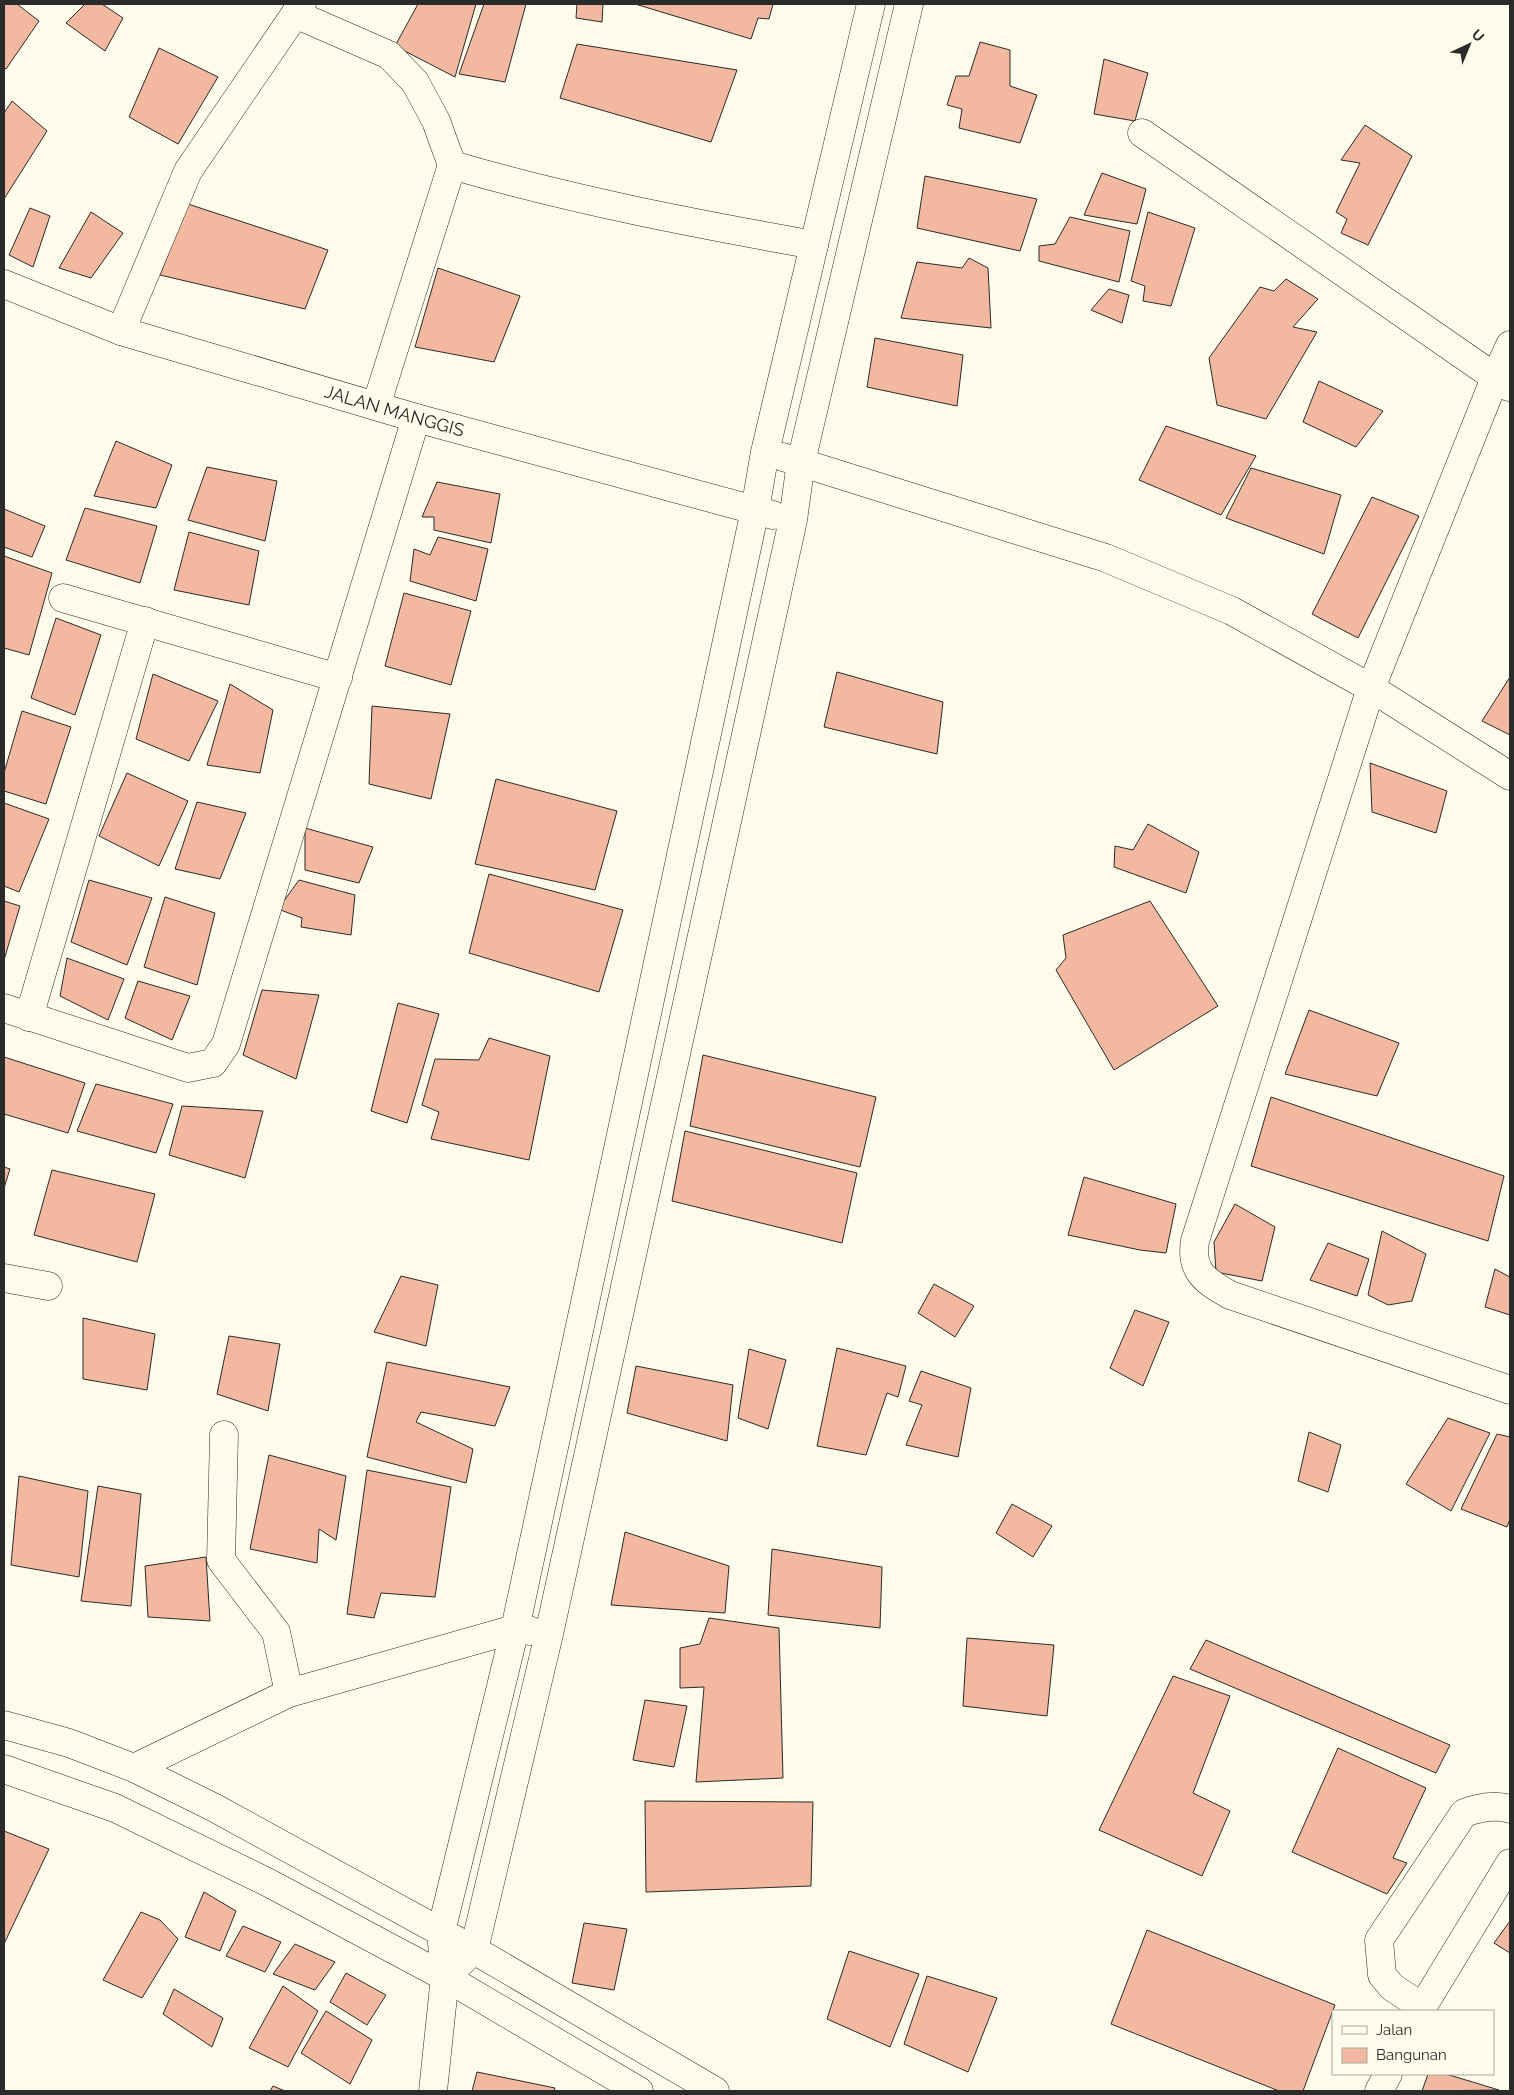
<svg xmlns="http://www.w3.org/2000/svg" width="1514" height="2095" viewBox="0 0 1514 2095" font-family="Raleway,sans-serif">
<rect width="100%" height="100%" fill="#fdfbea"/>
<path fill="#f2b8a0" stroke="#2b2b2b" d="M4 4H17L39 21 6 69 4 67Z
M85 4H102L123 18 105 51 66 23Z
M418 4H476L455 77 395 46Z
M484 4H526L505 82 459 74Z
M577 4H603L602 22 576 18Z
M635 4H773L769 19 758 18 751 39Z
M980 42 1010 50V86L1037 95 1020 143 959 128 962 109 947 105 956 76H969Z
M577 44 737 70 711 142 560 98Z
M159 48 218 77 178 144 129 117Z
M1104 59 1148 73 1135 121 1094 114Z
M12 101 47 131 4 199V113Z
M1365 125 1412 156 1368 245 1341 233 1347 219 1336 212 1360 163 1341 160Z
M1102 173 1146 189 1137 224 1084 215Z
M925 176 1037 199 1020 251 917 228Z
M188 204 328 250 305 309 160 275Z
M30 208 50 216 33 267 9 255Z
M91 212 123 233 91 278 59 268Z
M1148 212 1195 228 1171 306 1143 301 1145 286 1131 281Z
M1070 217 1130 231 1119 282 1039 261V246L1055 244Z
M969 258 988 268 991 328 901 318 917 262 962 268Z
M438 268 520 296 494 362 415 347Z
M1286 279 1318 299 1293 327 1317 332 1266 419 1217 405 1209 358 1260 287 1274 291Z
M1109 289 1129 295 1122 323 1091 310Z
M875 338 963 355 957 406 867 387Z
M1319 381 1383 411 1356 447 1303 422Z
M1166 426 1256 456 1221 515 1139 480Z
M116 441 172 465 156 508 94 496Z
M207 467 277 481 265 541 188 520Z
M1251 468 1341 495 1324 554 1226 518Z
M437 482 500 494 491 543 434 530V517H422Z
M1372 497 1419 516 1358 638 1312 614Z
M85 508 157 526 140 583 66 560Z
M4 509 45 526 32 557 4 547Z
M189 532 259 551 249 605 174 590Z
M438 537 488 549 476 601 410 581 414 549 430 555Z
M4 556 52 573 29 655 4 648Z
M404 593 471 611 451 685 385 666Z
M56 618 101 635 75 715 31 698Z
M837 672 943 702 937 754 824 727Z
M153 674 218 701 189 761 136 739Z
M1510 677V735L1482 721Z
M230 684 273 710 260 773 207 765Z
M372 706 450 714 431 799 369 784Z
M22 711 71 727 46 804 4 791V773Z
M1370 763 1447 791 1436 833 1372 812Z
M127 773 188 801 159 866 99 836Z
M496 779 617 811 595 890 475 864Z
M197 802 246 813 220 879 175 869Z
M4 803 49 819 19 892 4 886Z
M1148 824 1199 852 1186 893 1114 867 1115 846 1133 850Z
M305 828 373 847 359 883 305 870Z
M489 874 623 910 599 992 469 953Z
M89 880 152 898 127 965 71 942Z
M299 880 355 895 351 935 301 927 302 918 278 909Z
M165 897 215 913 197 985 144 967Z
M4 901 20 906 4 960Z
M1150 901 1218 1006 1114 1070 1056 970 1066 958 1063 935Z
M67 958 124 979 108 1020 60 996Z
M138 981 190 996 172 1040 125 1018Z
M262 990 319 995 296 1079 243 1055Z
M398 1003 439 1014 407 1123 371 1111Z
M1309 1010 1399 1043 1377 1096 1285 1074Z
M489 1038 550 1056 529 1160 431 1139 439 1112 422 1105 435 1059 479 1060Z
M703 1055 876 1097 860 1167 690 1126Z
M4 1057 85 1083 68 1133 4 1114Z
M96 1084 173 1104 156 1153 77 1131Z
M1271 1097 1504 1176 1488 1241 1251 1166Z
M182 1106 263 1111 245 1178 169 1155Z
M685 1131 857 1173 842 1243 672 1201Z
M4 1167 10 1169 4 1188Z
M52 1170 155 1194 137 1262 34 1235Z
M1084 1177 1176 1204 1166 1253 1140 1250 1068 1235Z
M1235 1204 1275 1227 1262 1281 1216 1272 1214 1242Z
M1382 1231 1426 1254 1412 1301 1388 1305 1368 1295Z
M1328 1243 1369 1259 1357 1296 1310 1280Z
M1495 1269 1510 1277V1315L1485 1307Z
M401 1276 438 1285 426 1346 374 1332Z
M934 1284 974 1306 955 1337 918 1313Z
M1135 1310 1169 1322 1143 1386 1110 1368Z
M83 1318 155 1334 147 1390 83 1379Z
M229 1336 280 1344 268 1411 217 1394Z
M837 1348 906 1366 898 1397 887 1393 866 1455 817 1446Z
M749 1349 786 1360 768 1429 738 1418Z
M387 1362 510 1387 495 1426 421 1412 416 1422 473 1449 466 1483 367 1457Z
M636 1366 733 1385 727 1441 627 1413Z
M921 1371 971 1388 958 1457 906 1445 922 1405 909 1401Z
M1448 1418 1490 1433 1451 1511 1406 1484Z
M1309 1432 1341 1445 1328 1492 1298 1481Z
M1497 1434 1510 1437V1519L1507 1527 1461 1509Z
M269 1455 346 1476 336 1540 319 1529 317 1563 250 1549Z
M367 1470 451 1487 435 1597 381 1593 374 1618 347 1614Z
M19 1476 88 1491 79 1577 11 1565Z
M98 1486 141 1494 131 1606 81 1601Z
M1012 1504 1052 1526 1033 1557 996 1533Z
M625 1532 729 1566 725 1613 611 1605Z
M772 1549 882 1567 880 1628 768 1615Z
M206 1557 210 1621 148 1617 145 1566Z
M709 1618 779 1628 783 1778 696 1782 704 1687 680 1688V1648L700 1644Z
M967 1638 1054 1645 1047 1716 963 1706Z
M1206 1640 1450 1745 1436 1773 1190 1669Z
M1173 1676 1230 1696 1193 1793 1230 1811 1202 1876 1099 1830Z
M645 1700 687 1706 674 1767 633 1760Z
M1338 1748 1426 1788 1393 1858 1407 1863 1387 1894 1292 1852Z
M645 1801 813 1802 811 1886 646 1892Z
M4 1831 49 1849 4 1944Z
M204 1892 236 1911 220 1951 185 1937Z
M141 1912 160 1920 178 1939 142 1998 103 1980Z
M1510 1921V1953L1494 1943Z
M584 1923 627 1929 614 1990 572 1983Z
M243 1926 281 1942 265 1972 226 1956Z
M1147 1930 1335 2005 1303 2091H1279L1111 2024Z
M295 1944 335 1962 315 1990 273 1974Z
M849 1951 919 1974 890 2047 827 2019Z
M346 1973 386 1995 367 2025 330 2002Z
M927 1976 997 1998 968 2072 904 2044Z
M283 1986 318 2011 288 2067 249 2048Z
M174 1989 223 2018 212 2047 163 2014Z
M326 2011 372 2040 350 2084 301 2053Z
M477 2072 555 2088 554 2091H472Z
M1428 2074H1446L1499 2090 1422 2091Z
M273 2086 285 2091H270Z"/>
<g fill="none" stroke-linecap="round" stroke-linejoin="round">
<defs>
<g id="minor">
<path d="M295 14 389 55 415 82 436 121 452 165C571 200 692 223 814 245"/>
<path d="M1142 133 1509 387"/>
<path id="s1" d="M4 284 121 331 416 418 773 515"/>
<path d="M121 331 188 171 302 4"/>
<path d="M1510 345 1495 378 1371 688 1195 1241C1190 1271 1205 1281 1230 1295L1510 1390"/>
<path d="M376 406 452 165"/>
<path d="M783 457 1106 558 1232 611 1371 688 1510 776"/>
<path d="M63 598 338 678"/>
<path d="M4 1008 188 1068 213 1063 226 1044 416 418"/>
<path d="M29 1017 145 621"/>
<path d="M4 1278 48 1286"/>
<path d="M224 1435 221 1560 276 1632 289 1693"/>
<path d="M134 1768 289 1693 515 1629 531 1631"/>
<path d="M445 1977 474 1950 549 1634 793 520 801 462 909 4"/>
<path d="M1422 2007 1392 1987 1382 1975 1379 1940 1464 1813C1479 1808 1495 1804 1510 1809"/>
<path d="M1420 2011 1510 1863"/>
<path d="M433 2091 445 1977 441 1932 515 1629 755 510 765 452 871 4"/>
<path d="M1379 2091 1388 2074"/>
</g>
<path id="highway" d="M4 1725 69 1743 134 1768 213 1807 474 1950 715 2091
M4 1769 115 1808 267 1882 445 1977 639 2091"/>
</defs>
<use href="#minor" stroke="#2b2b2b" stroke-width="29"/>
<use href="#highway" stroke="#2b2b2b" stroke-width="29"/>
<use href="#minor" stroke="#fdfbea" stroke-width="28"/>
<use href="#highway" stroke="#fdfbea" stroke-width="28"/>
</g>
<g text-anchor="middle" stroke-width="4" stroke-linejoin="round" paint-order="stroke">
<g font-size="18" fill="#2b2b2b" stroke="#fdfbea">
<text dy="6" stroke="none"><textPath href="#s1" startOffset="411">JALAN MANGGIS</textPath></text>
</g>
</g>
<rect width="1514" height="2095" fill="none" stroke="#2b2b2b" stroke-width="10"/>
<rect x="1332" y="2010" width="162" height="65" fill="#fdfbea" stroke="#a9a89e"/>
<rect x="1342" y="2026" width="25" height="8" fill="#fdfbea" stroke="#a9a89e"/>
<text x="1376" y="2035" font-size="15" fill="#2b2b2b">Jalan</text>
<rect x="1342" y="2048" width="25" height="15" fill="#f2b8a0" stroke="#a9a89e"/>
<text x="1376" y="2060" font-size="15" fill="#2b2b2b">Bangunan</text>
<g transform="translate(1469 45) rotate(44)" stroke="#fdfbea" stroke-width="4" paint-order="stroke">
<path d="M0-4L9 19L0 12L-9 19Z" fill="#2b2b2b"/>
<text y="-8" font-size="14" font-weight="bold" text-anchor="middle" fill="#2b2b2b">U</text>
</g>
</svg>
